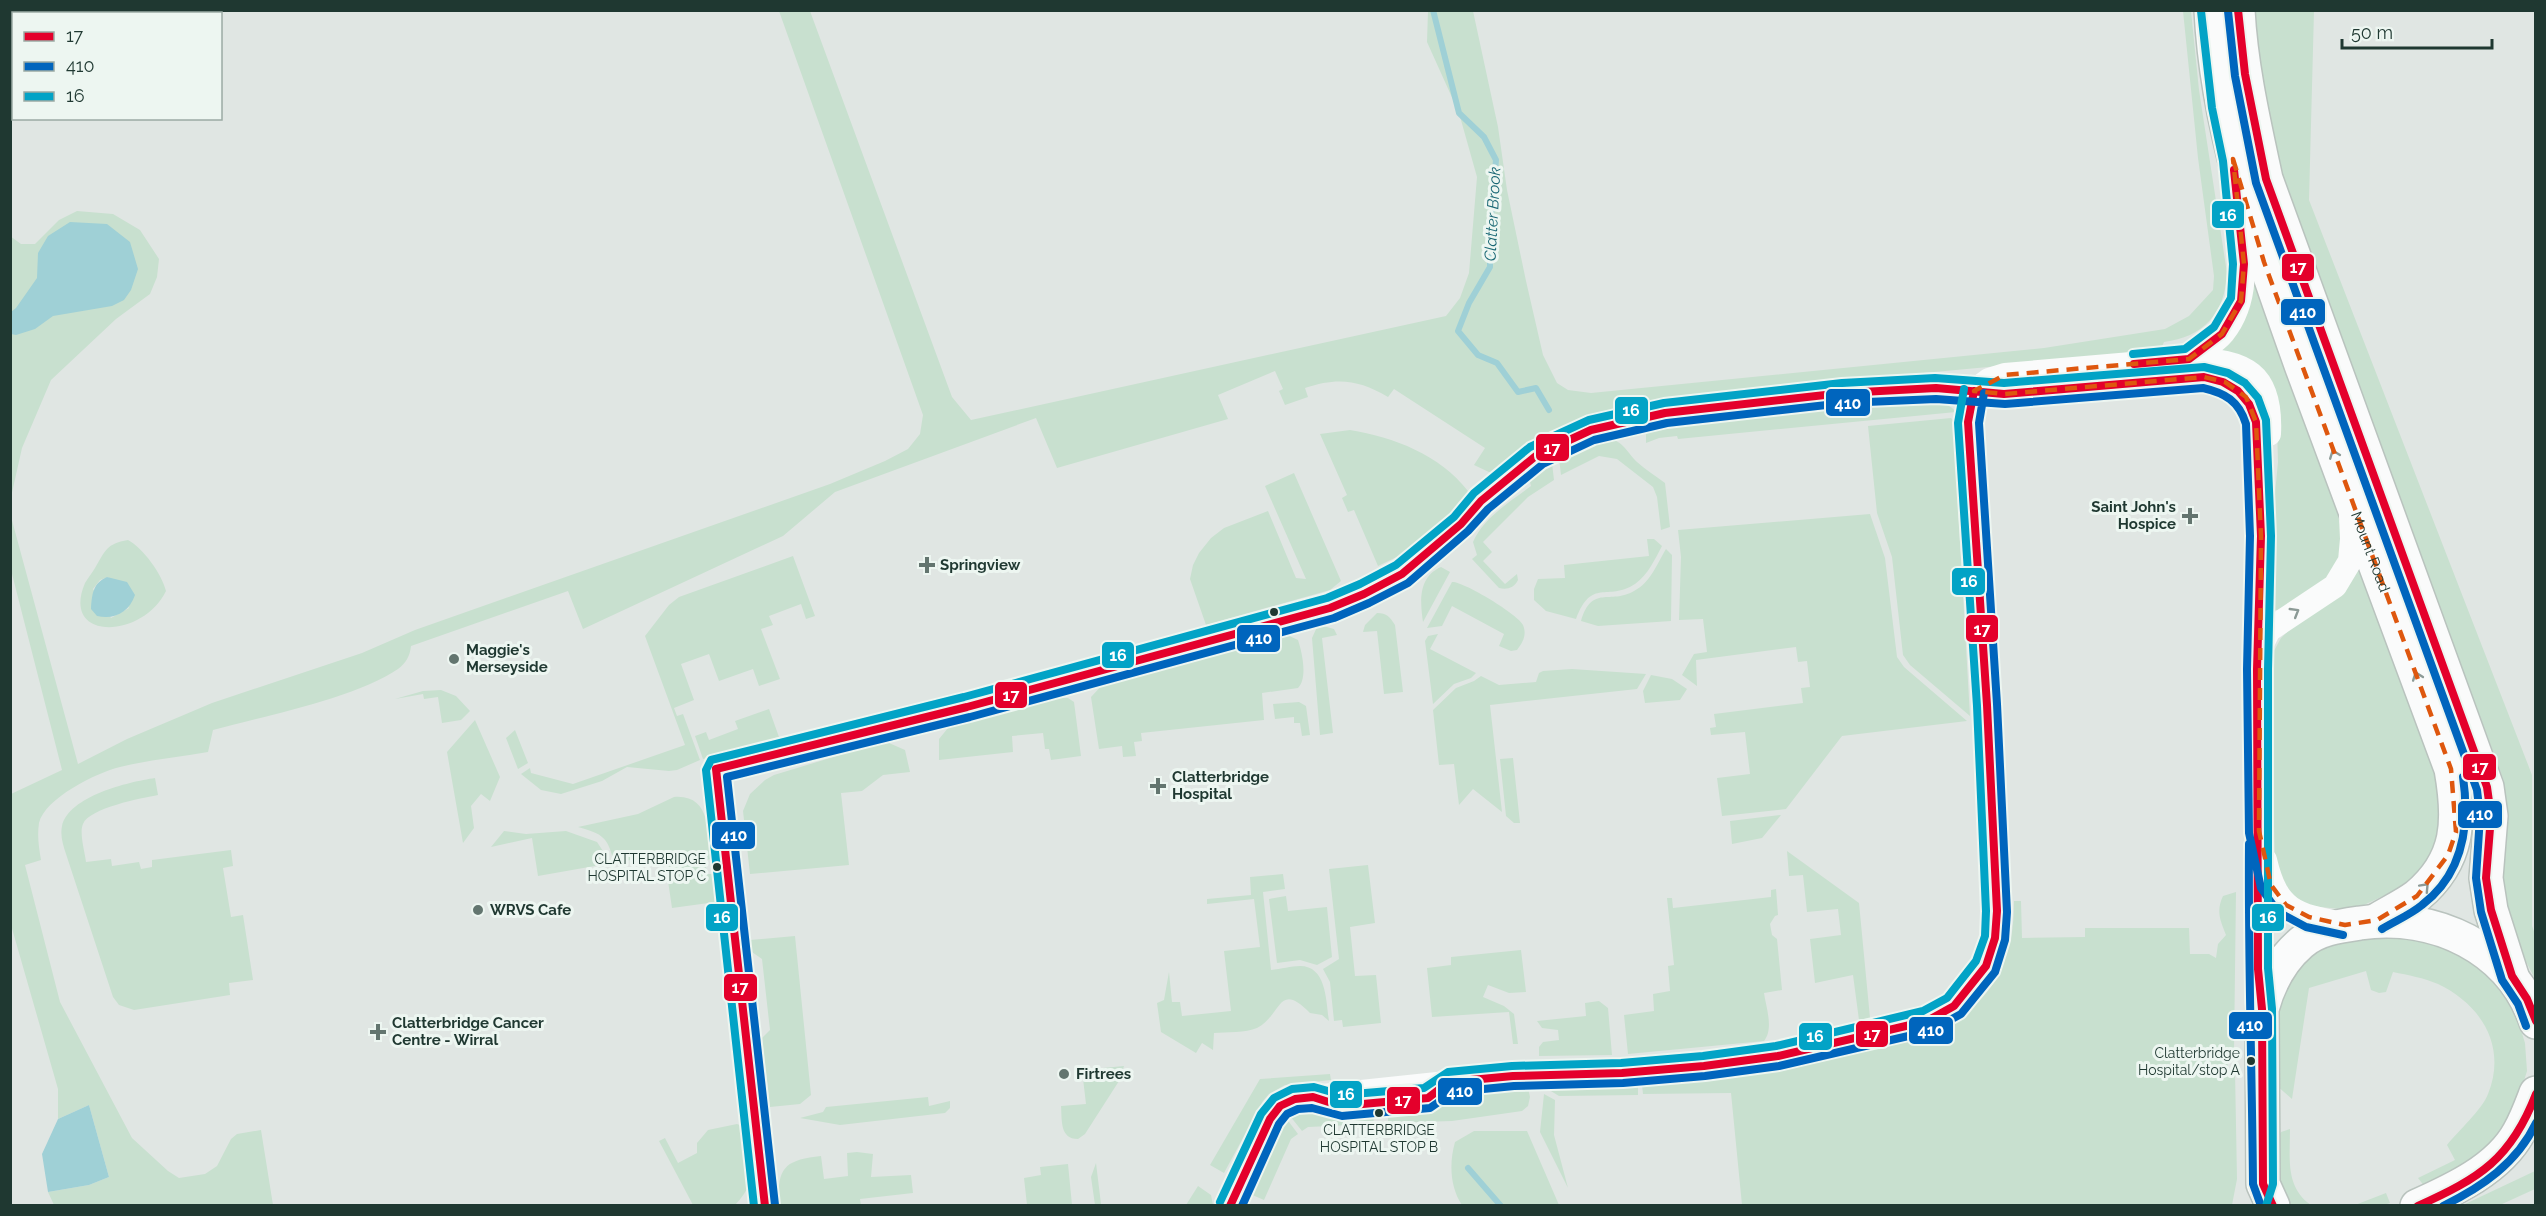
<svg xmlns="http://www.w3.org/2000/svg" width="2546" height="1216" viewBox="0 0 2546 1216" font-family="Raleway,sans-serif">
<rect width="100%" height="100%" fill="#e0e6e3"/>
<path fill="#c8e0cf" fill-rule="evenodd" d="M779 11H810L952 397 971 420 1446 316 1460 298 1469 273 1477 177 1459 113 1427 42 1428 11H1473L1498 127 1507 190 1526 281 1543 355 1557 383 1568 390 1591 393 2044 348 2165 329 2189 316 2213 290 2214 276 2198 158 2183 11H2191L2199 90 2227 273C2225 314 2203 337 2164 342L2160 351 1677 396 1622 407 1581 422 1530 448 1512 462 1491 473 1474 465 1485 448 1394 389 1388 397C1359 380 1338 377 1305 388L1308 397 1285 405 1279 391 1283 389 1275 371 1218 395 1228 419 1057 468 1036 418 835 492 783 536 583 629 568 591 411 646C410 656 406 663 398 669 356 698 264 716 213 730L208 752C179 757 149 760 120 767 96 773 45 798 39 823 37 836 39 848 41 860L25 865 60 1002 132 1138 168 1171 179 1178 205 1174 217 1166 231 1139 237 1134 261 1130 273 1205H54L48 1192 89 1185 109 1177 89 1105 58 1119V1089L11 925V794L62 770 11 570 10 513 78 764 127 739 212 703 362 653 415 630 830 484 885 461 908 449 920 434 923 415Z
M2255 11H2314L2309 200 2532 775V926L2535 934V979L2502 915 2501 826 2504 781 2284 189 2258 64Z
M77 211 113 214 140 230 159 259 157 277 150 294 116 319 51 380 22 448 11 497 10 236 21 244H35L59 220Z
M2251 253 2326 466 2341 528 2342 555 2326 584 2278 610H2272L2270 546 2278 462 2277 426 2221 348Z
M1911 401C1926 402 1946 399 1956 412L1678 439 1677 436 1659 438 1646 443V434L1655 424 1803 408Z
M1951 418 1953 420 1970 716 1910 665 1903 655 1892 557 1877 513 1868 426Z
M1350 430C1394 437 1440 455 1468 491L1465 506 1460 513 1407 552 1378 566 1354 510 1348 512 1342 498 1347 495 1320 434Z
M1602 438C1621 437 1626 451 1637 462 1646 470 1656 476 1665 483L1670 527 1661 530 1657 497 1653 487 1617 459 1599 456 1561 475 1559 458Z
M1552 463 1554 480 1528 497 1483 542 1492 552 1483 561 1505 584 1517 574 1518 580C1514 588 1507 590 1499 588L1472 559 1477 555 1473 542C1484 517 1510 502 1531 486L1529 478Z
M1294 473 1341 581 1330 590 1206 625 1190 579 1193 565 1199 553 1211 538 1224 528 1268 511 1296 578 1306 579 1265 486Z
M1870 514 1885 558 1897 657 1904 667 1967 721 1842 736 1786 809 1722 816 1717 778 1750 774 1745 732 1711 735 1710 728 1716 727 1714 714 1803 703 1801 688 1810 687 1807 661 1798 662 1796 647 1696 660 1697 686 1682 675 1694 654 1707 652 1703 619 1679 620 1681 557 1678 530Z
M1647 539H1654L1662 546C1655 559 1648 575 1635 584 1607 602 1592 577 1576 619L1546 611 1534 600V589L1538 579 1565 578 1564 565 1649 556Z
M128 540C143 548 162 574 166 591 143 639 60 642 85 583 88 578 92 573 95 568 106 550 106 544 128 540ZM108 577 129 608 111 618 93 589 100 580Z
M1666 549 1672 555 1671 621 1598 626 1581 621C1592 584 1610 605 1634 591 1650 583 1657 564 1666 549Z
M793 556 815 616 806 619 801 604 769 616 773 625 761 629 780 679 759 686 753 669 719 681 709 654 681 664 694 700 674 708 677 716 683 714 700 760 677 770 669 771 627 767 602 781 561 794 541 790 521 774 530 768 531 773 573 784 685 745 645 636 669 605 679 597Z
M2360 560 2443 785 2437 846 2423 868 2398 889 2364 905 2340 909 2301 905 2287 893 2275 868 2270 658 2281 638Z
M1441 567 1450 572 1423 622C1420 602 1418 577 1441 567Z
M1452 582C1463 581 1519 615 1523 625 1527 635 1523 642 1517 650L1511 651 1499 646 1504 634 1452 606 1442 626 1427 628Z
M1377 613C1387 613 1390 617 1395 625L1403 692 1384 694 1377 631 1363 632 1365 625Z
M1323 626 1334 629 1337 635 1322 638 1333 733 1320 735 1312 638 1317 627Z
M1285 634 1298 640C1302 652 1308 678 1298 688L1262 693 1264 720 1141 733 1142 741 1134 742 1136 756 1123 757 1122 746 1099 749 1091 697 1105 682 1165 668Z
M1438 634 1430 649 1476 673 1471 678 1454 684 1433 704 1425 641 1428 636Z
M1572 669 1646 674 1637 689 1490 705 1502 812 1473 789 1459 805 1454 764 1439 765 1433 710 1456 688 1474 681 1481 676 1499 685 1536 682 1539 673 1543 671Z
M1651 675 1672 679 1687 689 1680 700 1645 703 1643 691Z
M441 690 456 696 470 711 461 720 442 723 438 697 424 699 423 694 395 699 423 691Z
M1055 698H1068L1074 702 1081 756 1051 760 1049 749H1045L1043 733 1012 736 1013 752 939 760V739L948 728Z
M1299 702 1306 706 1310 735 1302 736 1300 723H1294V717L1275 719 1273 704Z
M769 709 779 737 703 759 695 736 706 732 709 740 738 729 735 721Z
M475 720 500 777 490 801 481 794 471 806 474 828 463 843 447 752Z
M515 730 528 763 518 769 506 738Z
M889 743 905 750 910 772 883 775 862 791 841 793 849 865 750 874 743 811 750 794 765 780 774 775 873 745Z
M1513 758 1520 823H1514L1506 816 1500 759Z
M155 778 158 795C142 798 89 808 83 824 79 833 85 852 86 862L111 859 112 866 139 862 141 869 152 867V860L231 850 233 866 223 868 231 917 243 915 253 980 229 983 230 995 134 1010 119 1005 113 997 66 854C63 845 60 836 62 826 69 796 128 782 155 778Z
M674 797C711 794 708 833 711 859L705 860 707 874H713L716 902 672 908 664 854 614 863C608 837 603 834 578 827L638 814Z
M1781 815 1762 838 1732 844 1730 821Z
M504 831 526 834 566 831 597 842 603 851 606 864 538 876 532 838 491 847Z
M1787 851 1859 903 1870 1018 1859 1020 1853 975 1815 983 1810 939 1841 935 1838 909 1807 912 1803 875 1789 876Z
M1368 865 1375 923 1350 927 1355 976 1376 975 1381 1023 1343 1027 1342 1020 1334 1021 1330 982 1323 969 1339 959 1329 869Z
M1283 874 1285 889 1263 892 1271 970C1281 969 1291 966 1300 966 1327 966 1326 1002 1329 1021L1322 1015 1310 1013C1278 980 1282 1015 1257 1028 1246 1033 1226 1032 1214 1033L1213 1050 1202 1043 1196 1053 1161 1032 1157 1003 1164 1000 1169 972 1172 1002H1180L1182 1016 1231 1011 1224 951 1260 947 1254 899 1207 904V899L1251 895 1250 877Z
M1776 889 1778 915 1775 916 1770 924 1772 935 1777 939 1782 990 1764 993C1766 1007 1774 1029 1764 1041L1628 1054 1624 1015 1654 1011 1653 994 1670 991 1668 966 1674 965 1667 898H1672L1673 908 1771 897V890Z
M2236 892 2234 1051H2227L2228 1071H2235L2237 1179 2232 1205H1742L1731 1093 1643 1094 1642 1085 1770 1070 1881 1046 1937 1031C1993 1002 2014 963 2014 901H2021L2022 938 2085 937V928H2189L2190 954H2209L2216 958 2218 944 2226 935C2220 920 2216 911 2223 896Z
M1286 896 1288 911 1327 907 1332 957 1317 965 1300 960 1277 963 1269 899Z
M795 936 811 1095 800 1104 770 1107 762 1038 770 1030 762 959 752 952 750 940Z
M2344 936H2424L2493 973 2516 1014 2525 1043 2527 1071 2512 1120 2477 1161 2425 1187 2418 1178 2455 1160 2447 1145C2458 1131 2482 1110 2488 1094 2507 1047 2482 1005 2438 984 2424 978 2408 975 2393 972L2386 992 2379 993 2371 990 2366 971 2309 988 2292 1099 2276 1085 2275 1004 2298 962Z
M1521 950 1526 992 1509 993 1488 985 1483 997 1504 1006 1514 1014 1518 1044H1513L1509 1012 1432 1017 1427 968 1451 965V957Z
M1599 1001 1608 1008 1612 1055 1539 1056V1047L1543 1042 1559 1040 1558 1030 1542 1028 1537 1021 1586 1016 1585 1003Z
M1124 1066 1119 1081 1085 1134 1078 1139C1060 1139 1062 1121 1061 1106L1086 1104 1082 1070Z
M1330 1074 1331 1080 1285 1085 1269 1094 1263 1101 1224 1173 1210 1165 1260 1079Z
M1554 1083 1638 1085V1095L1559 1096 1546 1088Z
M1522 1084 1528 1088 1530 1097 1528 1106 1522 1111 1452 1121 1388 1123V1115L1435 1109 1461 1093Z
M1544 1094 1555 1100 1554 1135 1568 1188 1540 1132Z
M928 1097 929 1106 950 1101V1108L945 1113 840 1125 800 1118 823 1112 826 1107Z
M1314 1109 1339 1116 1373 1115 1374 1124 1308 1127 1302 1131 1290 1116 1301 1110Z
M1286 1118 1298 1134 1291 1139 1264 1200 1250 1194 1277 1131Z
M737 1124 749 1129C752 1162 760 1179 735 1205H693L659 1141 665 1138 678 1163 697 1153V1143L708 1130Z
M2290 1129C2290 1158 2285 1187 2311 1205H2288L2277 1184V1139L2281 1132Z
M1474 1131H1527L1559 1205H1462C1450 1187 1449 1163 1455 1142Z
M857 1152 873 1154 871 1177 911 1175 913 1193 860 1199 861 1205H779C777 1168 784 1160 821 1156L824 1179 848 1176 847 1153Z
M1096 1163 1101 1204V1205H1095L1091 1177Z
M1068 1164 1072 1205H1027L1024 1178 1041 1175 1040 1167Z
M2535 1171V1189L2500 1205H2463Z
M1198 1186 1211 1195 1213 1205H1186Z
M2386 1193 2390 1203 2384 1205H2355Z"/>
<path fill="#9fd0d6" d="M70 222 107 224 130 242 138 269 131 290 124 300 112 306 53 316 35 329 16 335 11 334V312L16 308 37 278 38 253 48 236Z
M107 577 127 582 135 595C129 612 115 620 97 616L91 609C92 594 93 583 107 577Z
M89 1105 109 1177 89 1185 48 1192 42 1154 58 1119Z"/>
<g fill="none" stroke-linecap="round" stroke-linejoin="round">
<path stroke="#9fd0d6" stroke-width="6" d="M1433 10 1459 113 1484 137 1496 160 1490 228V267L1469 303 1458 331 1478 355 1497 363 1518 392 1536 388 1549 410
M1468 1168 1501 1206"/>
<defs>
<g id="secondary">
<path id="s1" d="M2211 10C2217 134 2260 249 2301 365 2350 500 2402 634 2451 769 2460 820 2460 860 2417 896 2405 905 2390 912 2377 920"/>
<path d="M2238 10C2241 67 2254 123 2266 179L2487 787 2491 816 2486 878 2491 910 2512 976"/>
<path d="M2273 1206 2263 1184 2262 1009C2269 983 2280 961 2301 943 2317 929 2339 926 2360 923 2435 912 2511 948 2536 1022"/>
<path d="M2417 1206C2453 1190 2499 1169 2519 1132 2526 1120 2531 1106 2536 1093"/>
</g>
</defs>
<use href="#secondary" stroke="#b9c3be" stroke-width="36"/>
<path stroke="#fafbfb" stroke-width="24" d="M2189 359C2200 351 2215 343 2223 333 2251 298 2243 254 2238 212
M1974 391 1989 380 2005 375 2189 359C2246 361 2272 373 2269 434
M2258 652 2269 630 2335 586 2350 561 2352 539 2351 516
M2265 860C2277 911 2295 915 2343 924
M2262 1004 2258 969 2257 654 2263 520
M765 1206 716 769 967 707 1330 608 1364 594 1402 574 1461 524 1481 501 1537 455 1591 430 1665 413 1843 393 1936 388 2004 394 2204 377C2227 382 2242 389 2253 410L2261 536
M1230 1206 1270 1119 1280 1106 1295 1099 1513 1076 1622 1073 1704 1066 1778 1056 1927 1021 1954 1006 1972 986 1986 966 1995 938 1997 911 1987 705 1968 422 1974 391"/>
<use href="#secondary" stroke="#fafbfb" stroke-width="33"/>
<defs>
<path id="bus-1" d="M2238 10 2245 74 2266 179 2487 787 2491 816 2486 878 2491 910 2512 976 2527 999 2536 1021
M2134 364 2189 359 2222 334 2241 301 2244 264 2234 170
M716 769 967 707 1330 608 1364 594 1402 574 1461 524 1481 501 1537 455 1591 430 1665 413 1843 393 1936 388 2004 394 2204 377 2223 382 2238 391 2249 404 2256 422 2261 536 2257 669 2258 969 2262 1009 2263 1184 2273 1206
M716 769 765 1206
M1230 1206 1270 1119 1280 1106 1295 1099 1313 1097 1341 1106 1428 1098 1449 1082 1513 1076 1622 1073 1704 1066 1778 1056 1927 1021 1954 1006 1986 966 1995 938 1997 911 1987 705 1968 422 1974 391
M2418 1206C2480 1178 2511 1159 2536 1094"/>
<path id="bus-2" d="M2228 11 2235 76 2256 183 2477 790 2480 816 2476 878 2481 912 2502 980 2518 1004 2526 1026
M2249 844C2248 957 2252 1070 2253 1184L2261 1206
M2382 929C2395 921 2410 915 2422 905 2464 873 2470 825 2463 777
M775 1205 727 777 970 717 1334 618 1369 603 1408 583 1468 531 1488 509 1543 464 1594 440 1667 423 1844 403 1936 399 2005 404 2203 388C2225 393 2239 401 2246 424L2250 536 2247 669 2249 833 2261 888 2278 912 2306 927 2343 935
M1242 1206 1279 1124 1287 1114 1298 1109 1312 1108 1342 1116 1430 1108 1453 1092 1514 1086 1623 1083 1705 1076 1779 1066 1930 1031 1961 1014 1995 972 2005 940 2007 912 1997 704 1979 423 1984 393
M2443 1206C2482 1187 2517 1163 2536 1123"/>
<path id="bus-3" d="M2133 354 2185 349 2214 327 2231 298 2233 264 2223 161 2212 108 2201 11
M1220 1202 1261 1114 1274 1098 1292 1089 1314 1087 1342 1095 1424 1088 1448 1072 1512 1066 1621 1063 1703 1056 1776 1046 1923 1011 1947 998 1976 961 1985 936 1986 911 1977 706 1958 423 1964 389
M754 1206 706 770 711 760 964 697 1327 598 1360 584 1396 565 1454 517 1474 493 1530 447 1589 420 1664 403 1842 383 1935 378 2004 383 2204 367 2228 373 2245 383 2258 398 2266 420 2271 536 2268 669V968L2272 1009 2273 1184 2266 1206"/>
</defs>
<use href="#bus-1" stroke="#edf6f1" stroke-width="12"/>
<use href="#bus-2" stroke="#edf6f1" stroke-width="12"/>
<use href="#bus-3" stroke="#edf6f1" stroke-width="12"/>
<use href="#bus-1" stroke="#e4002b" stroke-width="8"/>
<use href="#bus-2" stroke="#0065bd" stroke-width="8"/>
<use href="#bus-3" stroke="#02a3c6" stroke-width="8"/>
</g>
<defs><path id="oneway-chevron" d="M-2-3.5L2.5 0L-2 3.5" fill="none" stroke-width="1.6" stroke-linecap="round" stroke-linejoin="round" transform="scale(1.5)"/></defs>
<g stroke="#8c9a96">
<use href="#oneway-chevron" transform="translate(2334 454) rotate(-111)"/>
<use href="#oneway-chevron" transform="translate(2295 612) rotate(-31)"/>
<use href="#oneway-chevron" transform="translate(2417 676) rotate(-110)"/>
<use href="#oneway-chevron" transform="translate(2425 887) rotate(-47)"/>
</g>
<path fill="none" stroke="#de570e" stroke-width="4.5" stroke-dasharray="12 8" stroke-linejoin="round" d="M2233 159 2264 262 2451 769 2456 832 2448 855 2417 896 2377 920 2345 925 2309 917 2286 905 2271 885 2259 831 2261 536 2256 422 2246 397 2225 382 2204 377 2004 394 1974 391 2005 375 2189 359 2222 334 2241 301 2244 264Z"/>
<g fill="#63756f" stroke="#edf6f1" stroke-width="2">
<path d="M2187 507h6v6h6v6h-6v6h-6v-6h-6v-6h6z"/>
<path d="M924 556h6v6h6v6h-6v6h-6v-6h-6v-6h6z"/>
<circle cx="454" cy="659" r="6"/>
<path d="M1155 777h6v6h6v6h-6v6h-6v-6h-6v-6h6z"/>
<circle cx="478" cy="910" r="6"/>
<path d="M375 1023h6v6h6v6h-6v6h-6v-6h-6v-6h6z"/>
<circle cx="1064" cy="1074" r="6"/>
</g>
<g fill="#1f3831" stroke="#edf6f1" stroke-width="2">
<circle cx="1274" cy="612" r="5"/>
<circle cx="717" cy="867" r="5"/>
<circle cx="2251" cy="1061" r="5"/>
<circle cx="1379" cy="1113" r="5"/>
</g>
<g text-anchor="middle" stroke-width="6" stroke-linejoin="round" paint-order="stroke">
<g font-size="14" fill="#1f3831" stroke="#edf6f1" text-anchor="end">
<text x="706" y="864">CLATTERBRIDGE<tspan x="706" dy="17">HOSPITAL STOP C</tspan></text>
<text x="2240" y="1058">Clatterbridge<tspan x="2240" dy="17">Hospital/stop A</tspan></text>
<text x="1379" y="1135" text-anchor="middle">CLATTERBRIDGE<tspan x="1379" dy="17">HOSPITAL STOP B</tspan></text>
</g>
<g font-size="15" font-weight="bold" fill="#1f3831" stroke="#edf6f1" text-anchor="start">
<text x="2176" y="512" text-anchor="end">Saint John's<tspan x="2176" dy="17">Hospice</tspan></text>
<text x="940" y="570">Springview</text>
<text x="466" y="655">Maggie's<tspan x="466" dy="17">Merseyside</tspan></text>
<text x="1172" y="782">Clatterbridge<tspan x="1172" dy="17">Hospital</tspan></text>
<text x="490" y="915">WRVS Cafe</text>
<text x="392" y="1028">Clatterbridge Cancer<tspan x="392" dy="17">Centre - Wirral</tspan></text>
<text x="1076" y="1079">Firtrees</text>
</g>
<g font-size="15" fill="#1f3831" stroke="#edf6f1">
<text dy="5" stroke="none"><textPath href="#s1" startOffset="567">Mount Road</textPath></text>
</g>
<g font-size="16" font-style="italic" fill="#196774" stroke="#edf6f1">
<text transform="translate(1492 214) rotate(-87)" y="6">Clatter Brook</text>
</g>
</g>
<g stroke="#edf6f1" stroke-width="2">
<rect x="2211" y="200" width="34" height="29" rx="6" fill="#02a3c6"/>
<rect x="2281" y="253" width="34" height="29" rx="6" fill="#e4002b"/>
<rect x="2280" y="298" width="46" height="28" rx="6" fill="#0065bd"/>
<rect x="1825" y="388" width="46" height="29" rx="6" fill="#0065bd"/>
<rect x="1614" y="396" width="35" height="29" rx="6" fill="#02a3c6"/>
<rect x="1535" y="433" width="35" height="29" rx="6" fill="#e4002b"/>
<rect x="1951" y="567" width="35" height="29" rx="6" fill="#02a3c6"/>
<rect x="1965" y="614" width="34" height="29" rx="6" fill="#e4002b"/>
<rect x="1236" y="624" width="45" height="29" rx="6" fill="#0065bd"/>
<rect x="1101" y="641" width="34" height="28" rx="6" fill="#02a3c6"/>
<rect x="994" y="681" width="34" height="28" rx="6" fill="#e4002b"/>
<rect x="2462" y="753" width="35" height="28" rx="6" fill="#e4002b"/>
<rect x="2457" y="800" width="46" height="29" rx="6" fill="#0065bd"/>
<rect x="711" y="821" width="45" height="29" rx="6" fill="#0065bd"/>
<rect x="2251" y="903" width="34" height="29" rx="6" fill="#02a3c6"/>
<rect x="705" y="903" width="34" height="29" rx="6" fill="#02a3c6"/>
<rect x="723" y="973" width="35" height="29" rx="6" fill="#e4002b"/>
<rect x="2228" y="1011" width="45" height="29" rx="6" fill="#0065bd"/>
<rect x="1908" y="1016" width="46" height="29" rx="6" fill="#0065bd"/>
<rect x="1855" y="1020" width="34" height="28" rx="6" fill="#e4002b"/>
<rect x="1798" y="1022" width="35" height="29" rx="6" fill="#02a3c6"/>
<rect x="1437" y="1077" width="46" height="29" rx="6" fill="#0065bd"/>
<rect x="1329" y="1080" width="34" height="29" rx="6" fill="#02a3c6"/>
<rect x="1386" y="1086" width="35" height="29" rx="6" fill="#e4002b"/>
</g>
<g font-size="16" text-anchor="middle" font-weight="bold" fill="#fff">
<text x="2228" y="221">16</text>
<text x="2298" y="273">17</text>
<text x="2303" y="318">410</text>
<text x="1848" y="409">410</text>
<text x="1631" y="416">16</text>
<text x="1552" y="454">17</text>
<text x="1969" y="587">16</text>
<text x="1982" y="635">17</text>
<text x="1259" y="644">410</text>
<text x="1118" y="661">16</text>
<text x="1011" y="701">17</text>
<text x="2480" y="773">17</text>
<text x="2480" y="820">410</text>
<text x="734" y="841">410</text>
<text x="2268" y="923">16</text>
<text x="722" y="923">16</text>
<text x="740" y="993">17</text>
<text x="2250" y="1031">410</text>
<text x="1931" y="1036">410</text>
<text x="1872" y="1040">17</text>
<text x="1815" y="1042">16</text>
<text x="1460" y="1097">410</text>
<text x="1346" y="1100">16</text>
<text x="1403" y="1106">17</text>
</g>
<rect width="2546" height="1216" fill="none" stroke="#1f3831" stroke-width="24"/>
<rect x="12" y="12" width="210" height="108" fill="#edf6f1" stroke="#9baaa4" stroke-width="1.5"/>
<rect x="24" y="32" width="30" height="9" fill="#e4002b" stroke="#9baaa4" stroke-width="1.5"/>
<text x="66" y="42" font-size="18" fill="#1f3831">17</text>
<rect x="24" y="62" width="30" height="9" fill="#0065bd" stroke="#9baaa4" stroke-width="1.5"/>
<text x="66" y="72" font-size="18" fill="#1f3831">410</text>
<rect x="24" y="92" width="30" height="9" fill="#02a3c6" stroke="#9baaa4" stroke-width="1.5"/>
<text x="66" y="102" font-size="18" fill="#1f3831">16</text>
<path d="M2342 39v9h150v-9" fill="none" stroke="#1f3831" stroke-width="3"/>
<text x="2351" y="39" font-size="18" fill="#1f3831" stroke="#edf6f1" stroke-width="4.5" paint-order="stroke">50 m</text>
</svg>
